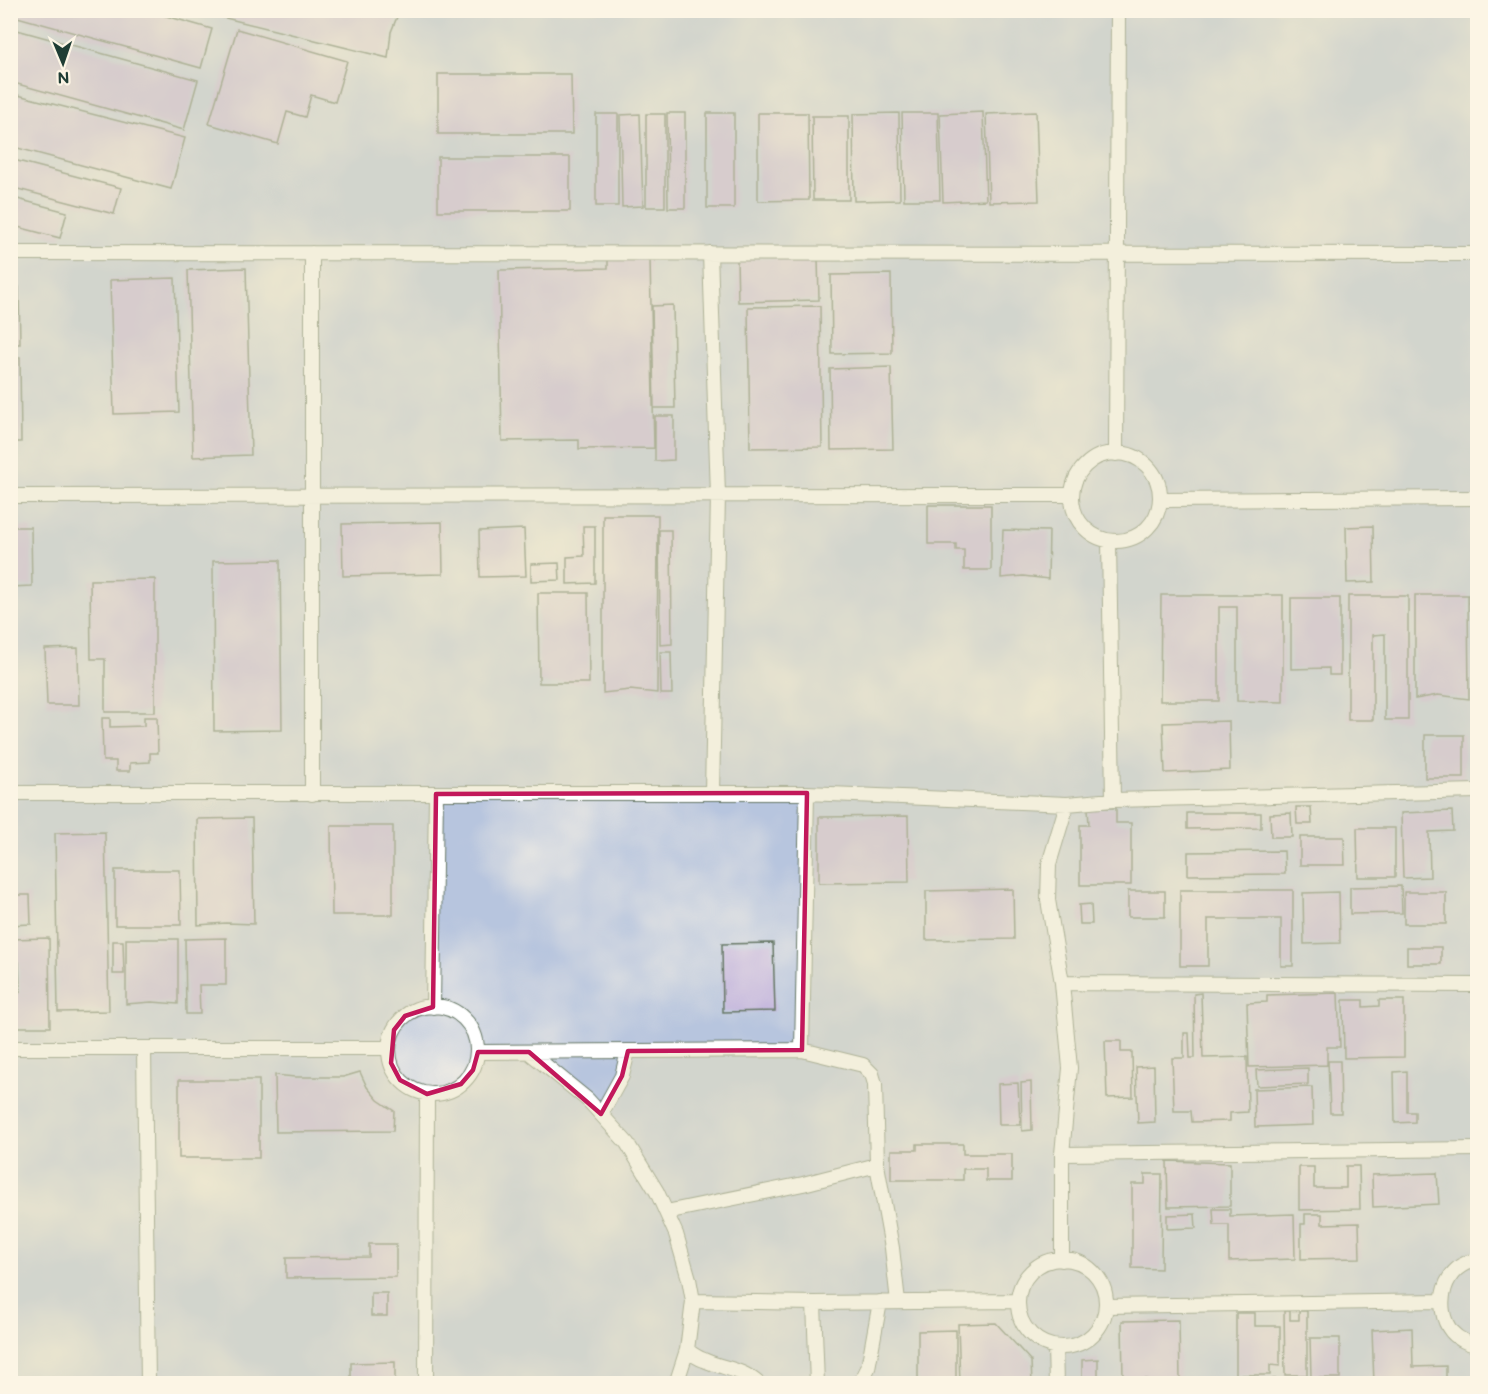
<svg xmlns="http://www.w3.org/2000/svg" width="1488" height="1394" viewBox="0 0 1488 1394" font-family="'Balsamiq Sans',sans-serif">
<rect width="100%" height="100%" fill="#fcf5e5"/>
<filter id="ink" filterUnits="userSpaceOnUse"><feTurbulence type="fractalNoise" baseFrequency=".0167" numOctaves="2"/><feDisplacementMap in="SourceGraphic" scale="12" xChannelSelector="R" yChannelSelector="G"/><feConvolveMatrix kernelMatrix="1 2 1 2 8 2 1 2 1" color-interpolation-filters="sRGB"/></filter>
<filter id="wash" filterUnits="userSpaceOnUse"><feTurbulence type="fractalNoise" baseFrequency=".008" numOctaves="4" result="noise"/><feDisplacementMap in="SourceGraphic" scale="24" xChannelSelector="R" yChannelSelector="G"/><feGaussianBlur stdDeviation="1.35" result="paint"/><feColorMatrix in="noise" values="0 0 0 0 0 0 0 0 0 0 0 0 0 0 0 0 0 1.4 0 .05"/><feComposite in="paint" operator="in"/></filter>
<g filter="url(#wash)">
<rect width="100%" height="100%" fill="#eae2bf"/>
<path fill="#b7c5de" d="M11 11H1477V1383H11Z"/>
<g id="blocks">
<path fill="#c0b2dd" d="M10 10H145L212 29 201 68 10 15Z
M193 10H391L399 12 391 32 388 58Z
M10 28 198 80 184 130 10 82Z
M237 29 347 61 335 102 311 95 305 117 287 112 278 144 209 124Z
M438 74H571L572 134H438Z
M10 93 185 138 171 189 10 146Z
M983 112 986 200 943 202 940 114Z
M1036 112 1039 201 989 202 986 114Z
M667 113H685V208H668Z
M707 113H734V208H707Z
M758 113H808L809 200 758 201Z
M899 113 900 200 854 201 853 114Z
M902 113H938L940 200H904Z
M596 114H618V206H596Z
M640 114 643 206 622 207 620 115Z
M646 114H665V207H646Z
M812 116H849V200H813Z
M438 157H570V211H438Z
M10 159 121 188 114 214 10 187Z
M10 197 67 212 60 238 10 225Z
M818 258 819 300 738 302 737 259Z
M650 259 654 448 579 449V440L502 441 499 270 608 268V260Z
M246 268 251 455 193 457 188 270Z
M891 274 892 353 832 354 831 275Z
M175 278 179 412 114 414 110 280Z
M10 287H19L20 344H10Z
M673 305 675 408H654L652 306Z
M820 306 822 447 750 448 748 307Z
M10 357H20L21 442H10Z
M891 367 893 449 831 450 830 369Z
M655 416H674V460L655 461Z
M928 505H991V570H964V550H956V544H928Z
M603 515H658L657 693 630 690 603 693Z
M442 522 443 574 343 576 342 524Z
M583 526H595V583L567 584V557L584 556Z
M1373 526 1374 582 1347 583 1346 527Z
M10 527H31L32 586 10 587Z
M524 529 526 576 480 577 479 531Z
M659 530H671L672 644 660 645Z
M1003 530 1049 531 1048 579 1023 576 1001 578Z
M280 560 282 730 214 731 213 561Z
M559 563 560 580 531 581V564Z
M155 579V712H105V659H91L90 580Z
M538 593H588L589 683H539Z
M1161 595H1283V702L1237 701V607H1219V701H1160Z
M1415 595H1468L1469 699 1438 695 1415 699Z
M1348 596H1408V720H1385V634L1373 635V720H1348Z
M1291 598H1340V675H1329V668L1291 669Z
M78 648 79 705H47L45 649Z
M660 652H671L672 694H661Z
M144 717H157L158 753H150V762L130 763V771H116V761H103L102 718H110V727L144 726Z
M1229 721 1230 770 1165 773 1163 723Z
M1425 735H1464V778H1425Z
M1296 807H1311L1312 824H1297Z
M1088 808H1116V823H1131V885H1080V825H1089Z
M1452 811 1453 831 1429 832 1430 877 1403 878 1401 813Z
M1187 813H1261V828L1187 829Z
M1291 813 1292 837H1271L1270 814Z
M908 816 909 882 819 883V817Z
M252 818 254 924 226 923 198 925 197 819Z
M331 826H393V915H332Z
M1357 828H1395V877H1358Z
M105 832 109 1011 58 1012 55 833Z
M1300 837H1344L1345 865H1300Z
M1284 851 1285 874 1188 875V852Z
M115 870H180L181 925H115Z
M1401 886 1402 913 1350 914V887Z
M1013 889 1014 939 926 940V891Z
M1180 890H1293V966H1281V919H1208V966H1180Z
M1128 891H1165V917H1128Z
M1339 892 1340 943 1304 944 1303 893Z
M1404 892H1446V924H1404Z
M10 895H30L31 924 10 925Z
M1091 904 1092 924H1080L1079 905Z
M49 938 50 1027H10V992H20L19 962H10V939Z
M226 938V985H199L200 1014H186L185 939Z
M126 939H178V1004L152 1002 126 1004Z
M113 941H123L124 974H113Z
M773 943 775 1011 723 1012 722 944Z
M1407 947H1441V964H1407Z
M1201 993 1203 1058 1247 1057 1248 1112 1230 1113V1121L1192 1122 1191 1111H1174L1172 1058H1184V1033H1189L1190 1058H1195L1194 994Z
M1338 993 1340 1047H1327V1065L1249 1067 1247 1003 1267 1002V995Z
M1343 1000H1363V1007L1379 1006V1000H1404V1057L1344 1058Z
M1105 1041H1121V1052H1132L1133 1097 1107 1098Z
M1328 1061H1340L1341 1113H1330Z
M1154 1066 1155 1122 1138 1123 1136 1067Z
M1308 1068V1084L1257 1086 1256 1070Z
M1407 1071V1112H1415V1122L1395 1123 1394 1072Z
M360 1072 367 1087 378 1100 394 1111 393 1131 276 1132 275 1075 295 1077H343Z
M179 1080H259V1158H179Z
M1031 1082 1032 1130 1022 1131 1021 1083Z
M1018 1083 1020 1125H999L998 1084Z
M1312 1087 1313 1125 1255 1127 1254 1089Z
M917 1144H963V1154H1012V1181H986V1169H963V1180H891V1150H917Z
M1167 1161 1230 1163V1206L1168 1207Z
M1346 1166H1359L1360 1209 1299 1210V1167H1314V1188H1346Z
M1437 1173 1439 1204 1373 1207 1372 1175Z
M1145 1174H1162L1161 1269 1132 1268V1184H1145Z
M1213 1209H1230V1216L1294 1214 1295 1259 1229 1261V1225H1214Z
M1195 1214 1196 1228 1167 1229V1215Z
M1305 1214H1322V1224L1359 1223 1360 1258 1301 1259V1224H1305Z
M369 1244H396V1277L286 1278V1258L369 1257Z
M371 1293H387V1316H371Z
M1284 1311H1290V1320H1299V1311H1307V1375H1285Z
M1236 1313H1255V1326H1280V1366L1270 1365V1375H1236Z
M1179 1320 1180 1381 1245 1380V1384H1146V1379L1123 1380 1122 1321Z
M996 1323 1031 1361 1032 1384H960L958 1324Z
M1412 1328 1413 1367 1446 1366V1384H1374L1372 1330Z
M956 1330V1384H918V1331Z
M1310 1338H1340V1378H1311Z
M1098 1359V1384H1082V1360Z
M395 1362V1384H351V1363Z
M1273 1379H1303V1384H1273Z"/>
</g>
</g>
<g filter="url(#ink)">
<use href="#blocks" fill-opacity="0" stroke="#667765" stroke-width="1.5"/>
<g fill="none" stroke-linecap="round" stroke-linejoin="round">
<defs>
<path id="street" d="M10 253 1478 254
M312 253V794
M710 253 718 495 712 793
M1072 497a44 44 0 1 1 88 0a44 44 0 1 1-88 0Z
M1116 454 1118 10
M10 496 1072 495
M1160 500 1478 498
M1109 541 1113 800
M10 793H807L1067 804 1113 800 1478 791
M1062 983 1478 985
M389 1050a44 44 0 1 1 88 0a44 44 0 1 1-88 0Z
M433 1007 436 794
M10 1048H389
M144 1048 148 1384
M802 1050 807 793
M478 1052 802 1050 863 1065 872 1074 875 1084 877 1165 892 1248 898 1302
M529 1052 588 1100 627 1143 657 1192 676 1234 689 1279 693 1301 687 1350 676 1384
M601 1114 622 1076 628 1051
M1062 1154 1478 1149
M666 1212 803 1184 877 1165
M1018 1303a44 44 0 1 1 88 0a44 44 0 1 1-88 0Z
M1062 1260V1154L1070 1068 1062 983 1048 900 1049 864 1067 804
M1478 1260C1444 1263 1432 1308 1452 1332 1459 1340 1468 1343 1478 1346
M693 1301 814 1303 1018 1301
M814 1303 817 1384
M1106 1306 1441 1301
M1055 1347 1056 1384
M687 1350C692 1354 698 1358 704 1360 726 1370 739 1367 759 1384
M426 1384 427 1094
M860 1384 868 1368 880 1302"/>
</defs>
<use href="#street" stroke="#667765" stroke-width="16"/>
<use href="#street" stroke="#fff" stroke-width="14"/>
</g>
</g>
<path d="M0 0H1488V1394H0ZM807 793 802 1050 628 1051 622 1076 601 1114 529 1052H478L473 1070 461 1084 427 1094 400 1080 391 1063 394 1030 405 1016 433 1007 436 794Z" fill="#eae2bf" fill-opacity=".55" fill-rule="evenodd"/>
<path fill="none" stroke="#c2185b" stroke-width="4.5" stroke-linejoin="round" d="M807 793 802 1050 628 1051 622 1076 601 1114 529 1052H478L473 1070 461 1084 427 1094 400 1080 391 1063 394 1030 405 1016 433 1007 436 794Z"/>
<rect width="1488" height="1394" fill="none" stroke="#fcf5e5" stroke-width="36"/>
<g transform="translate(63 63) rotate(178)" stroke="#fcf5e5" stroke-width="4.5" paint-order="stroke">
<path d="M0-4.5L10 22L0 15L-10 22Z" fill="#1f3d34"/>
<text y="-9" font-size="16" font-weight="bold" text-anchor="middle" fill="#1f3d34">N</text>
</g>
</svg>
